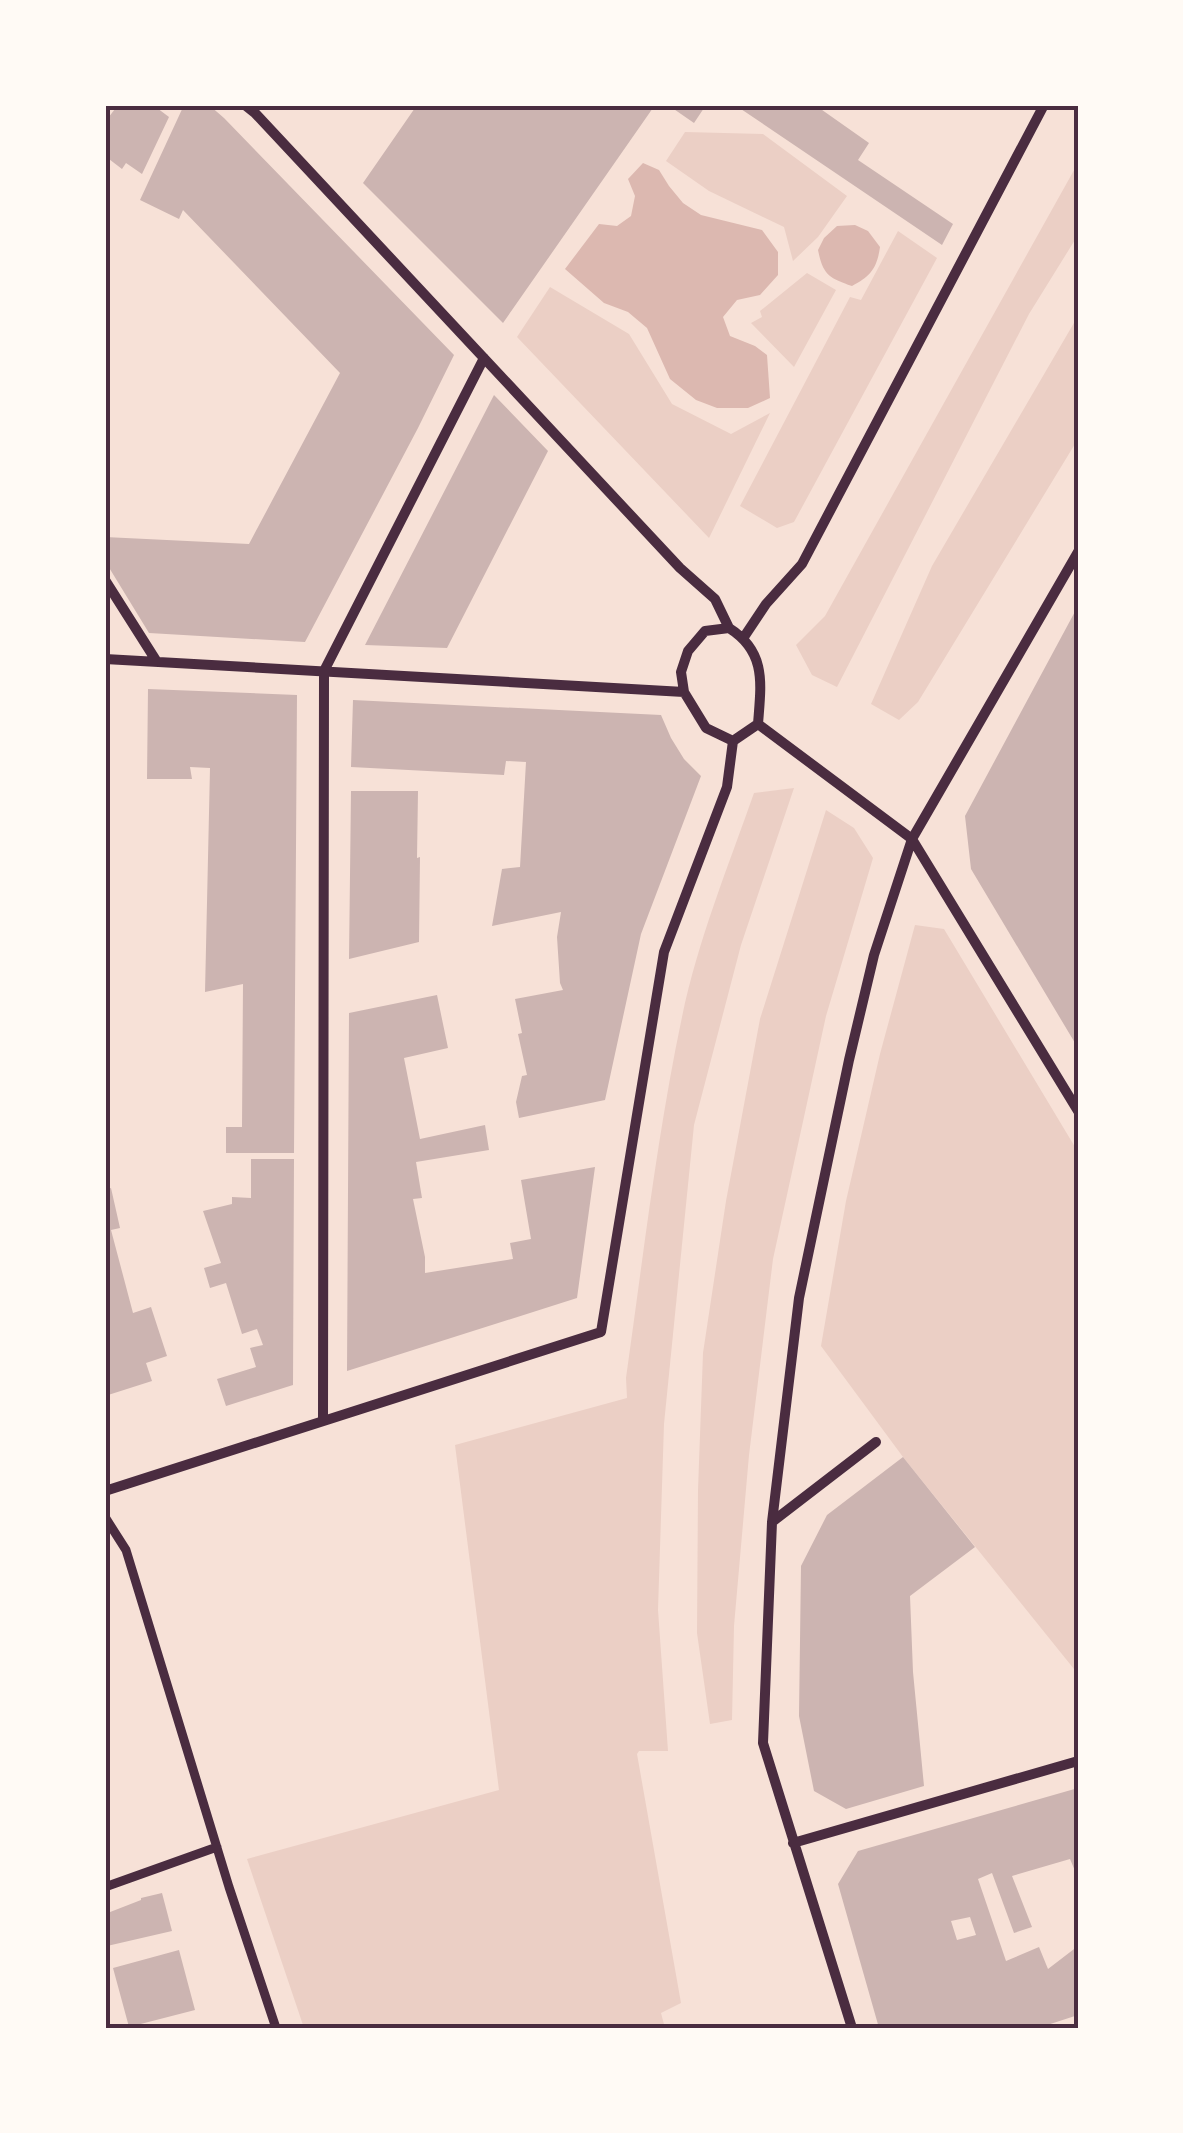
<svg xmlns="http://www.w3.org/2000/svg" width="1183" height="2133" viewBox="0 0 1183 2133" font-family="'Work Sans',sans-serif">
<rect width="100%" height="100%" fill="#f7e1d7"/>
<path fill="#ebcfc5" d="M685 132 763 134 847 196 818 237 793 261 784 227 709 191 666 161Z
M1078 163V235L1029 314 837 687 812 675 796 645 825 616Z
M898 231 937 258 794 522 777 528 740 506 850 297 861 300Z
M807 273 836 290 794 367 751 323 762 317 760 311Z
M550 287 629 334 672 404 731 434 770 413 709 538 517 337Z
M1078 316V439L918 702 899 720 871 704 932 566Z
M794 788 741 945 694 1125 664 1424 658 1610 668 1751H639L637 1754 681 2003 661 2013 665 2028H304L247 1859 499 1790 455 1445 627 1398 626 1378C643 1258 657 1136 682 1017 698 940 728 867 754 793Z
M826 810 854 828 873 858 826 1016 773 1259 749 1455 734 1626 732 1720 710 1724 697 1633 698 1490 703 1353 726 1201 760 1019Z
M915 925 944 929 1078 1152V1674L903 1457 821 1346 846 1201 880 1054Z"/>
<path fill="#dcb8b0" d="M643 163 659 170 669 186 683 203 701 215 762 230 778 252V275L760 295 737 300 723 317 730 336 755 346 767 355 770 398 748 408H717L696 400 670 379 647 328 628 312 604 303 565 269 599 224 617 226 631 216 635 196 628 179Z
M855 225 868 231 880 247C877 268 871 276 852 286 829 278 823 275 818 250L824 238 837 226Z"/>
<path fill="#ccb4b1" fill-rule="evenodd" d="M118 105H153L169 117 142 174 126 163 122 169 105 156V122Z
M184 105H209L224 118 454 355 418 428 305 642 149 633 105 561V537L249 544 340 373 183 210 179 219 140 200Z
M417 105H655L503 323 363 183Z
M668 105H706L694 123Z
M735 105H815L869 143 858 160 953 224 942 245Z
M494 395 548 451 447 648 365 645Z
M1078 606V1048L971 869 965 816Z
M148 689 297 695 294 1153H226V1127H242L243 984 205 992 210 768 190 767 192 779H147Z
M353 700 661 715 671 738 684 759 701 776 641 934 605 1100 519 1118 516 1102 522 1076 527 1075 518 1034 522 1033 515 999 563 990 560 983 557 937 561 912 492 926 502 869 520 867 526 762 506 761 504 775 351 767Z
M351 791H418L417 858 420 857 419 942 349 959Z
M437 995 448 1048 404 1058 420 1139 485 1125 489 1150 416 1162 422 1198 413 1199 425 1257V1273L513 1259 510 1243 531 1239 521 1180 595 1167 577 1298 347 1371 349 1013Z
M251 1159H294L293 1385 226 1406 217 1379 256 1367 250 1348 263 1345 257 1329 242 1334 226 1283 210 1288 204 1268 221 1263 203 1211 232 1204V1197L251 1198Z
M111 1188 120 1228 111 1230 133 1313 151 1307 167 1356 146 1363 152 1381 105 1396V1190Z
M903 1457 975 1547 910 1596 913 1672 924 1786 846 1809 814 1791 799 1716 801 1566 827 1515Z
M1078 1788V1878L1070 1859 1012 1876 1032 1927 1014 1933 992 1873 978 1879 1006 1961 1039 1947 1048 1969 1078 1946V2015L1038 2028H879L838 1884 858 1851ZM970 1917 976 1935 957 1940 951 1921Z
M162 1893 172 1931 107 1946 105 1914 141 1900V1898Z
M179 1950 195 2010 129 2027 113 1968Z"/>
<g fill="none" stroke-linecap="round" stroke-linejoin="round">
<path stroke="#4a2c40" stroke-width="9" d="M105 1517 126 1550 229 1887 276 2028
M105 1887 217 1847"/>
<path stroke="#4a2c40" stroke-width="10" d="M245 105 255 113 680 568 715 599 729 628
M105 580 157 662
M729 628C767 652 761 684 758 724L733 741 706 728 684 692 681 672 688 651 705 631Z
M744 637 766 604 802 564 1044 105
M105 659 684 692
M758 724 912 839 1078 1111
M323 1420 324 671 484 358
M105 1491 601 1332 664 952 727 787 733 741
M772 1522 876 1442
M793 1843 1078 1761
M852 2028 763 1743 772 1522 799 1298 849 1060 874 955 912 839 1078 552"/>
</g>
<rect width="1183" height="2133" fill="none" stroke="#fffaf5" stroke-width="215"/>
<rect x="108" y="108" width="968" height="1918" fill="none" stroke="#4a2c40" stroke-width="4"/>
</svg>
